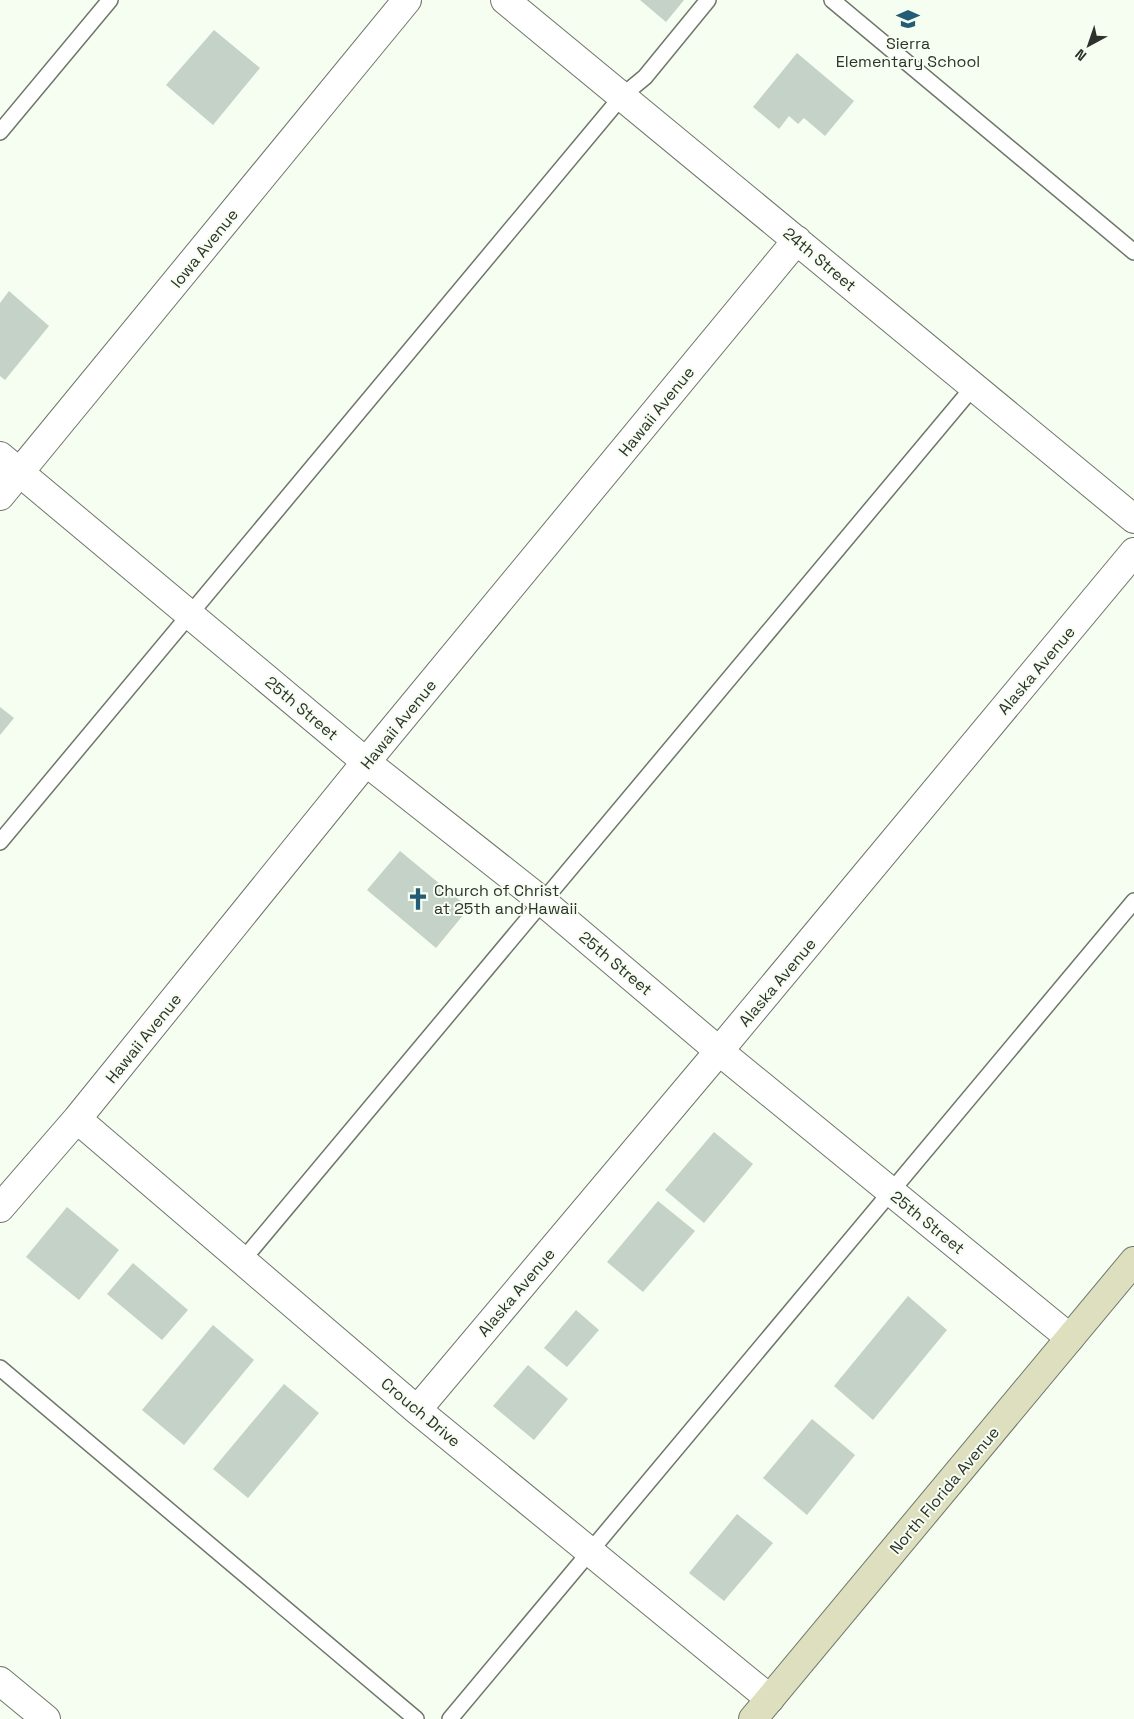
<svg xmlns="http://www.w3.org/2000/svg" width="1134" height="1719" viewBox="0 0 1134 1719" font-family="'Space Grotesk',sans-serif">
<rect width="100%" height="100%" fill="#f5fef0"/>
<path fill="#c4d2c7" d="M640 0H684L666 22Z
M214 30 260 68 213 125 166 85Z
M797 53 854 101 825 136 804 118 798 124 789 116 779 129 753 107Z
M9 291 49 326 5 380 0 376V303Z
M0 707 14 718 0 735Z
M400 851 469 908 436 948 367 890Z
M714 1132 753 1164 704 1223 665 1190Z
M658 1201 695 1231 643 1292 607 1262Z
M67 1207 119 1250 79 1300 26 1257Z
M133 1263 188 1310 162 1340 107 1294Z
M908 1296 947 1330 873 1420 834 1386Z
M576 1310 599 1330 567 1367 544 1348Z
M213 1325 254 1360 184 1445 142 1410Z
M528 1365 568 1399 534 1440 493 1406Z
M284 1384 319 1413 248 1498 213 1469Z
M812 1419 855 1455 807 1515 763 1478Z
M737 1514 773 1543 724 1601 689 1573Z"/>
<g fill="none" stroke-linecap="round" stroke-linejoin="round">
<defs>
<path id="service" d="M832 0 1134 252
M0 132 110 0
M0 842 622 96 645 77 708 0
M242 1261 974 386
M0 1368 416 1719
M450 1719 1134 901"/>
<path id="minor" d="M505 0 1134 519
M0 496 407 0
M77 1119 417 1410 770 1699
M0 1208 77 1119 366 762 797 240
M417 1410 719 1051 1134 552
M0 1681 46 1719"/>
<path id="tertiary" d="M0 456 366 762 542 901 719 1051 1070 1338"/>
<path id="secondary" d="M753 1719 1134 1261"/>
</defs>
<use href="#service" stroke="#6f766a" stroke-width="18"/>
<use href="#minor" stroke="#6f766a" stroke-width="30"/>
<use href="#tertiary" stroke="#6f766a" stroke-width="30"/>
<use href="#secondary" stroke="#6f766a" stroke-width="30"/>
<use href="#service" stroke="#fff" stroke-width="15"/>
<use href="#minor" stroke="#fff" stroke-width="28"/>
<use href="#tertiary" stroke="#fff" stroke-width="28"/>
<use href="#secondary" stroke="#dddfbe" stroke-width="28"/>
</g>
<defs>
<symbol id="school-bare" viewBox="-9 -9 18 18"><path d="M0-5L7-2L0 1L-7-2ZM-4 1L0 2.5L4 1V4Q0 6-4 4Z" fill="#245c76" stroke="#f5fef0" stroke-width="2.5" paint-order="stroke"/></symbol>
<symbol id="church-bare" viewBox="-9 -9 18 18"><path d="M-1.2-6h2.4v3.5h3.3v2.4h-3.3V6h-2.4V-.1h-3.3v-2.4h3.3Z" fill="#245c76" stroke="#f5fef0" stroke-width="2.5" paint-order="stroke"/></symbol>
</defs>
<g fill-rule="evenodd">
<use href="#school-bare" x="892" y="3" width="32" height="32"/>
<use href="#church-bare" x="402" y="883" width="32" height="32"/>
</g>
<g text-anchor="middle" stroke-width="4" stroke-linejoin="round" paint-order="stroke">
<g font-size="16" fill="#2e312c" stroke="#f5fef0">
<text x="908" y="49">Sierra<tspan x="908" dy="18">Elementary School</tspan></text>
<text x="434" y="896" text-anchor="start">Church of Christ<tspan x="434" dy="18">at 25th and Hawaii</tspan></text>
</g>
<g font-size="16" fill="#2e312c" stroke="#f5fef0">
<text transform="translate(204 248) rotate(-51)" y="6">Iowa Avenue</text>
<text transform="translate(820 259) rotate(40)" y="6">24th Street</text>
<text transform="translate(656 411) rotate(-51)" y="6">Hawaii Avenue</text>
<text transform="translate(1036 670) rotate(-50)" y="6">Alaska Avenue</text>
<text transform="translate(302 708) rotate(40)" y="6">25th Street</text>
<text transform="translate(398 724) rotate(-51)" y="6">Hawaii Avenue</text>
<text transform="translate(616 963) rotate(40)" y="6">25th Street</text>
<text transform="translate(777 982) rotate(-50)" y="6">Alaska Avenue</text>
<text transform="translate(143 1038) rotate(-51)" y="6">Hawaii Avenue</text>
<text transform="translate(928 1222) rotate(39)" y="6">25th Street</text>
<text transform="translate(516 1292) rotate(-50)" y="6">Alaska Avenue</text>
<text transform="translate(421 1412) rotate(40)" y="6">Crouch Drive</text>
<text transform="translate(944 1490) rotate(-50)" y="6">North Florida Avenue</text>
</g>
</g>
<g transform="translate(1089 45) rotate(220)" stroke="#f5fef0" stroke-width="4" paint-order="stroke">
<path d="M0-4L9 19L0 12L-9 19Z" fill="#2e312c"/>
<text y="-8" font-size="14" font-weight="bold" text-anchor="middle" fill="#2e312c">N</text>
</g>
</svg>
